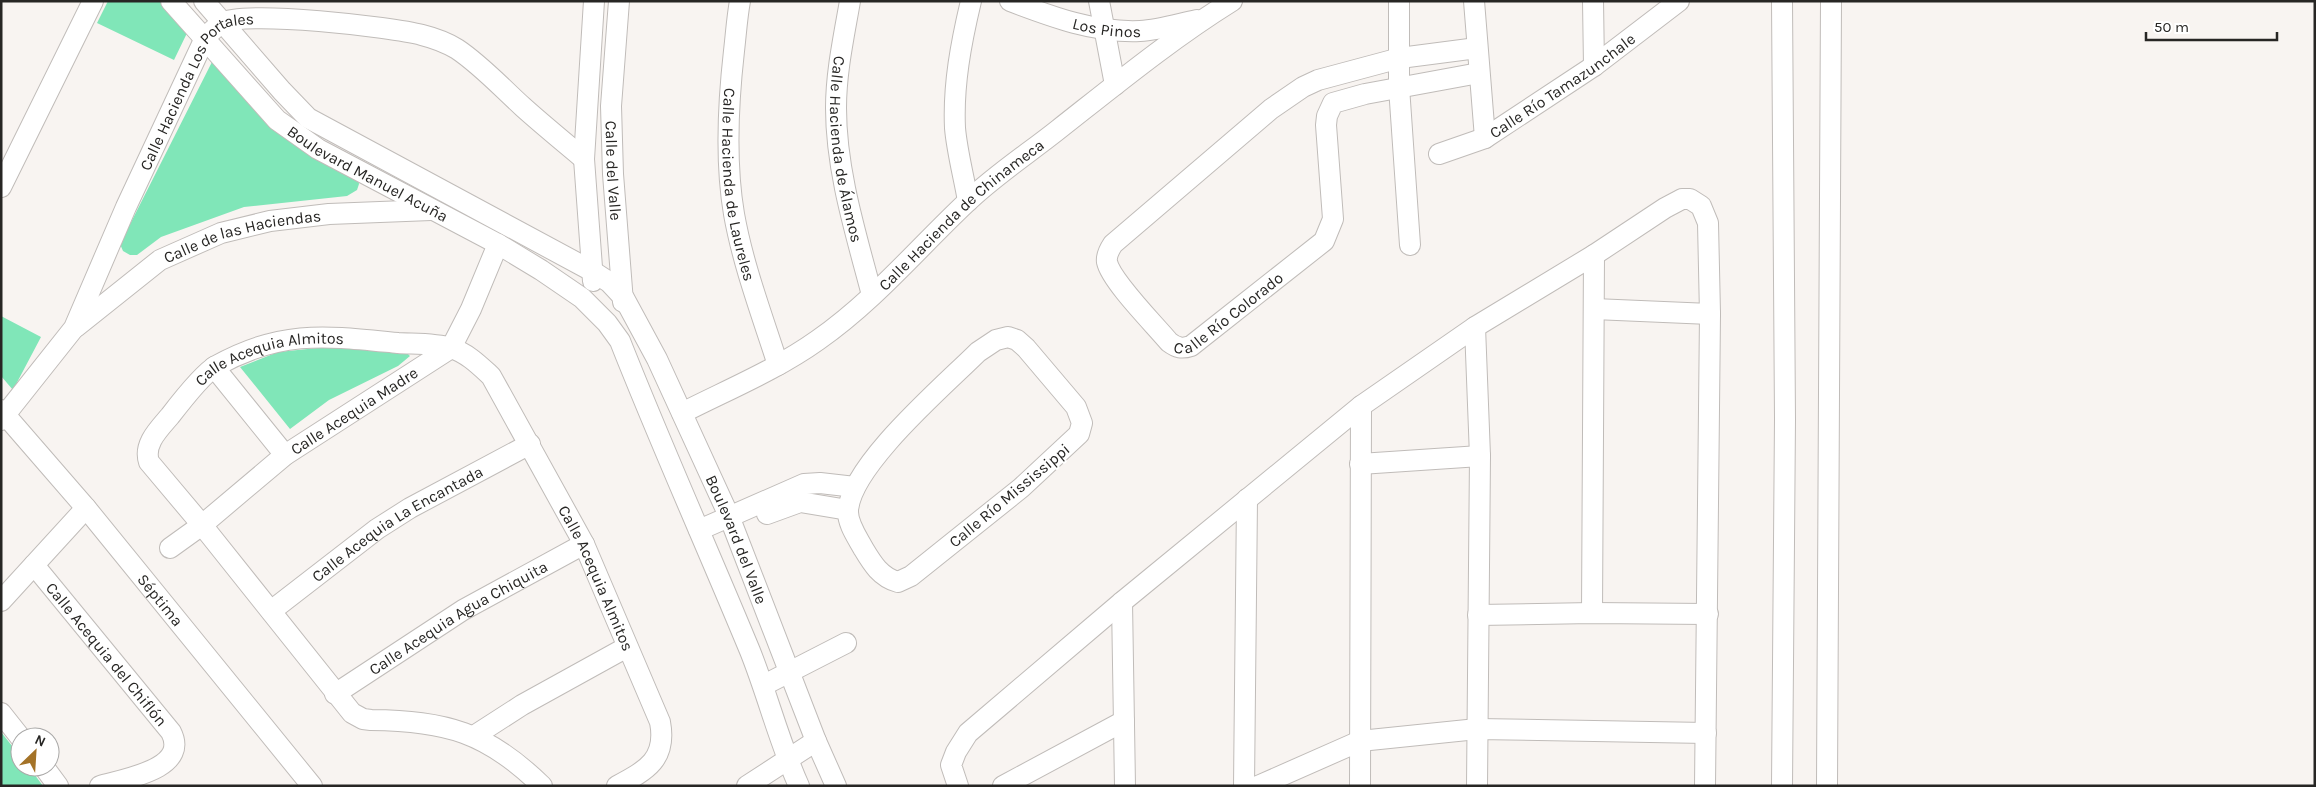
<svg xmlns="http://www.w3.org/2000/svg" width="2316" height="787" viewBox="0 0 2316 787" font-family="Karla,sans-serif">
<rect width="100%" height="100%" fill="#f8f4f1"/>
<path fill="#80e6b8" d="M108 1H161L188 31 174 60 97 23Z
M214 58 358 178 359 184 357 190 347 196 244 207 161 237 137 255H130L123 251 120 244Z
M1 316 41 337 13 390 1 376Z
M357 344 404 350 410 356 398 366 329 400 290 429 240 367 278 352Z
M1 732 20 756V767H29L43 786H1Z"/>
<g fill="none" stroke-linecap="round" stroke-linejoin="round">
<defs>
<g id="minor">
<path id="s1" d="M171 1 277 120 318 149 498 244 541 270 582 298 607 323 620 341C661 445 707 547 750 651 768 696 779 742 799 786"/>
<path id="s2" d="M204 1 282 91 308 118 592 271 609 282 624 298 657 359 729 516 816 741 836 786"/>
<path id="s3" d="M619 1 611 106 613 174 623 302"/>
<path id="s4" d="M740 1C737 17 736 34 734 51 728 104 725 161 734 214 743 265 762 315 778 365"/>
<path id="s5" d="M850 1C844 36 836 72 836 108 836 171 856 234 872 295"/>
<path id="s6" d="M1010 1C1052 17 1095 33 1140 31 1159 30 1178 24 1197 20"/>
<path d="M1099 1 1115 85"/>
<path d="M1399 1V87L1410 245"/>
<path d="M1474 1 1485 138"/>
<path d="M1593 1 1594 66"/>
<path d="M1782 1 1785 419 1782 786"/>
<path id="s7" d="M1477 48 1400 58 1318 80 1303 87 1271 109 1113 244C1109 250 1106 256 1107 262 1111 281 1155 325 1169 342 1177 348 1182 349 1191 346L1324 241 1333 219 1326 125 1327 116 1333 103 1365 94 1479 73"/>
<path id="s8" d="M1439 154 1485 138 1594 66 1679 1"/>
<path d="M1 187 93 1"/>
<path d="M968 201C964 177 957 152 955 128 953 85 961 43 971 1"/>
<path d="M593 281 584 159 594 1"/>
<path d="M1594 309 1710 314"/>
<path id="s9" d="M76 327 160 260 221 233 270 221 329 214 431 210"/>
<path d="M1475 327 1480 456 1477 786"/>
<path d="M1008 337 1017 340 1026 348 1076 407 1082 423 1079 434 1021 488 911 576 898 582C880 577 872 563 863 548 857 537 847 523 848 510 852 464 945 385 978 352L996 340Z"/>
<path d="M214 367 285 455"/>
<path id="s10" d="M1 410 86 508 312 786"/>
<path id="s11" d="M682 413C727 390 776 370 818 340 874 301 918 248 967 202 995 175 1029 153 1059 129 1115 85 1171 39 1232 1"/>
<path id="s12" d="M1 420 74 328 126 207 205 38C210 33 216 26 222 23 245 10 392 27 422 35 434 38 447 43 457 49 481 65 502 88 523 107 543 125 564 142 584 159"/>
<path d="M1360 464 1480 456"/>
<path d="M767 514 800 502 848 510"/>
<path d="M699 530 804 484 820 483 855 487"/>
<path id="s13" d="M170 548 202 525 285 455 451 348 471 309 498 244"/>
<path id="s14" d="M34 565 171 732C190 769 124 779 100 786"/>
<path d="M1 601 86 508"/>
<path d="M1122 602 1125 786"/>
<path id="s15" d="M271 611 377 529 410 508 530 444"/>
<path d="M1592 613 1594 255"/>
<path d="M1478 615 1592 613 1708 614"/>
<path d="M764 685 846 643"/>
<path id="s16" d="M335 694 463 610 584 544"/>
<path d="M1 713 20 737"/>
<path d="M474 736 522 705 627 647"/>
<path d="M44 767 58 786"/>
<path id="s17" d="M542 786C487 732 446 721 371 720L363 719 352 713 202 525 149 462C143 444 159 429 170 416 180 403 204 373 216 366 282 329 327 336 398 343 414 344 435 343 451 348 467 353 479 365 491 376L584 544 660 722C667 759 647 770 617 786"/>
<path d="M747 786 816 741"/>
<path d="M958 786 951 765 956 752 968 733 1122 602 1361 406 1475 327 1594 255 1665 208 1682 199H1690L1701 206 1708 223 1710 314 1705 786"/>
<path d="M1003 786 1124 721"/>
<path d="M1244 786 1247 499"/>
<path d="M1258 786 1360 741 1477 729 1706 733"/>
<path d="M1360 786 1361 406"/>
<path d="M1827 786 1831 1"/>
</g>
</defs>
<use href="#minor" stroke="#c0bcb9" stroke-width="22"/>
<use href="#minor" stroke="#fff" stroke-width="20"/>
</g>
<g text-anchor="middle" stroke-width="4" stroke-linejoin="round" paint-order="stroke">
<g font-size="16" fill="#272624" stroke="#fff">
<text dy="6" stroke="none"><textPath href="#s6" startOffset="101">Los Pinos</textPath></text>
<text dy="6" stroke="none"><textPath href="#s8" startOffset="142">Calle Río Tamazunchale</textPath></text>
<text dy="6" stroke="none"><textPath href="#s12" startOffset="391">Calle Hacienda Los Portales</textPath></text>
<text dy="6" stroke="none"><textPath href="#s5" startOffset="150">Calle Hacienda de Álamos</textPath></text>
<text dy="6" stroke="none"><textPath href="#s3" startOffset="170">Calle del Valle</textPath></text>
<text dy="6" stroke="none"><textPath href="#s1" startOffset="265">Boulevard Manuel Acuña</textPath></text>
<text dy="6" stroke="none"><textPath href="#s4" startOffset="185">Calle Hacienda de Laureles</textPath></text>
<text dy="6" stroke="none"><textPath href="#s11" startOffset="345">Calle Hacienda de Chinameca</textPath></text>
<text dy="6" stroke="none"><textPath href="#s9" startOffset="194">Calle de las Haciendas</textPath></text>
<text dy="6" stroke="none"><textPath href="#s7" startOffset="619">Calle Río Colorado</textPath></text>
<text dy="6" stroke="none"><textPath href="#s17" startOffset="708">Calle Acequia Almitos</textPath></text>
<text dy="6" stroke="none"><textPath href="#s13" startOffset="230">Calle Acequia Madre</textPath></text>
<text transform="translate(1009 495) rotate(-40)" y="6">Calle Río Mississippi</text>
<text dy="6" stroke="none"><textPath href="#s15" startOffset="154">Calle Acequia La Encantada</textPath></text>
<text dy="6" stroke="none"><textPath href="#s2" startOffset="788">Boulevard del Valle</textPath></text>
<text dy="6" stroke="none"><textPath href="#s17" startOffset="1172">Calle Acequia Almitos</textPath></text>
<text dy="6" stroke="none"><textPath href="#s10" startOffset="248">Séptima</textPath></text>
<text dy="6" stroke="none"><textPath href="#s16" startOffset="145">Calle Acequia Agua Chiquita</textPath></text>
<text dy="6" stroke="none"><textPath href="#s14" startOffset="115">Calle Acequia del Chiflón</textPath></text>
</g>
</g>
<rect width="2316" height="787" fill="none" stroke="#272624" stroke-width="5"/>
<g transform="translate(35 752) rotate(25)"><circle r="24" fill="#ffffff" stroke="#a9a8a7"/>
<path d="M0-4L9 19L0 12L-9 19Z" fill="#a47328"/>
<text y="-8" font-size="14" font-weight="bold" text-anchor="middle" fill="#272624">N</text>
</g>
<path d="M2146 32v8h131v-8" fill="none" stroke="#272624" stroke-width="2.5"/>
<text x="2154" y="32" font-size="15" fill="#272624" stroke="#ffffff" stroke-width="4" paint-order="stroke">50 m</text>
</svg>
